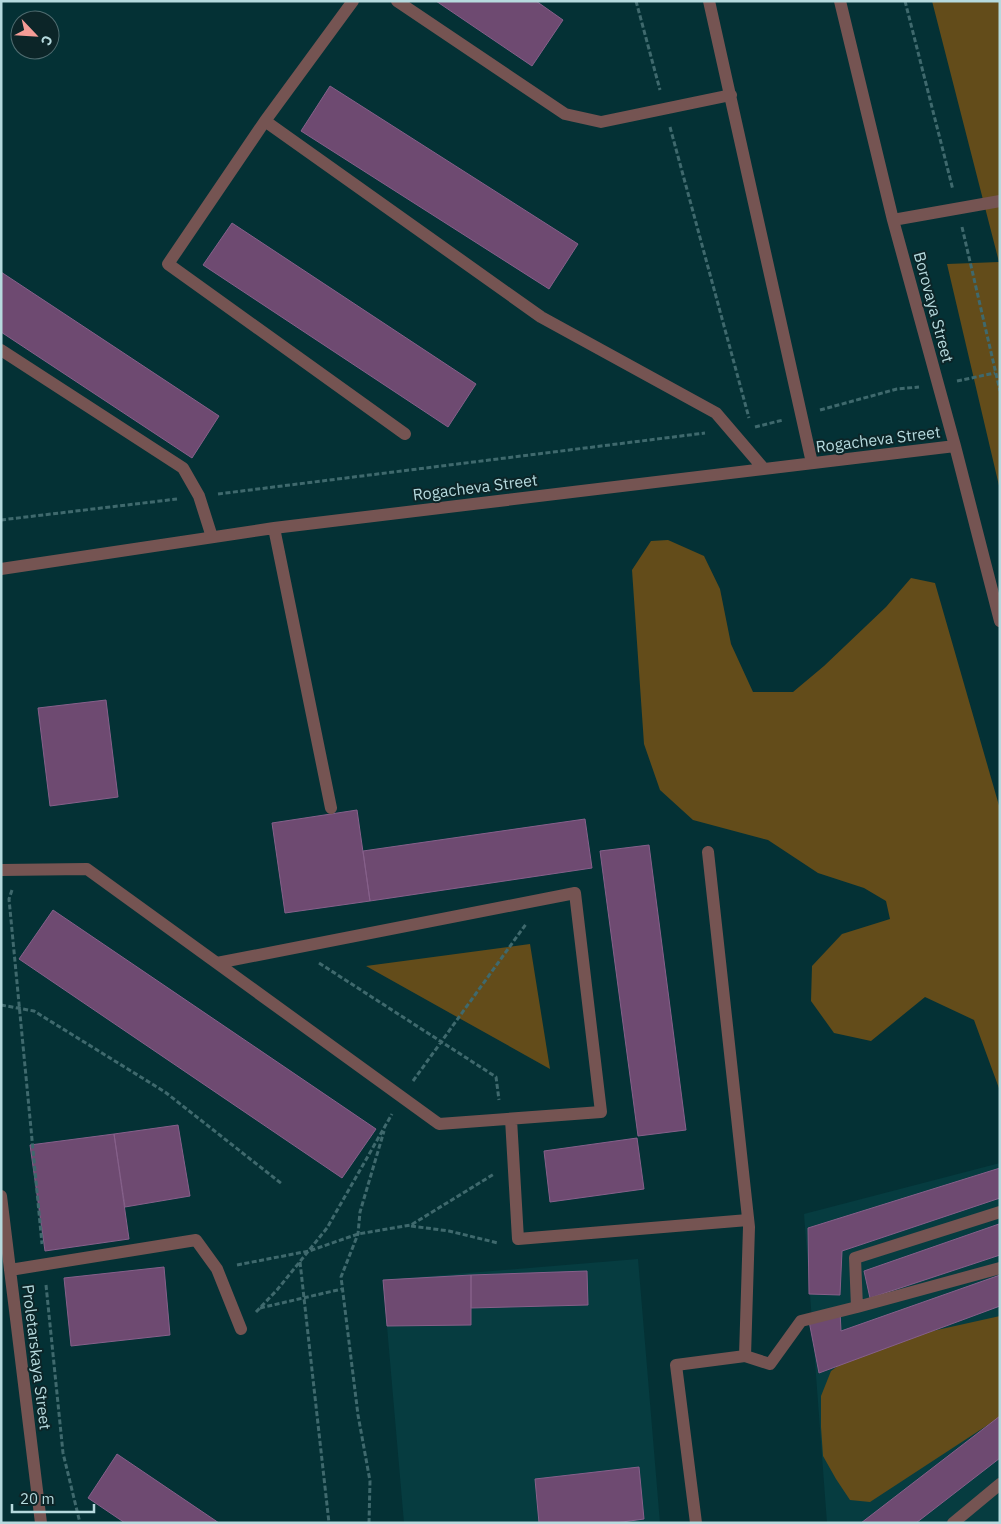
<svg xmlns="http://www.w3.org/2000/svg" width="1001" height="1524" viewBox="0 0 1001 1524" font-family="'IBM Plex Sans',sans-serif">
<rect width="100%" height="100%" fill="#043135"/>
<path fill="#063c40" d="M1000 1163V1523H827L804 1214Z
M638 1259 660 1523H404L383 1280Z"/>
<path fill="#634c1a" d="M932 1H1000V490L947 264 999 262Z
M668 540 704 556 720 589 731 644 753 692H793L824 666 886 607 911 578 935 583 1000 809V1091L974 1020 925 997 871 1041 834 1033 811 1001 812 966 842 934 890 919 886 901 864 888 818 873 768 840 693 820 660 790 644 744 632 570 651 541Z
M530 944 550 1069 366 966Z
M1000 1316V1417L870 1502 850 1500 836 1479 823 1456 821 1427V1396L831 1371 865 1346Z"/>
<path fill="#6e4a71" stroke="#86608a" d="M436 1H536L563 20 532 66Z
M330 86 578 244 549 289 301 131Z
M232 223 476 384 448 427 203 265Z
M1 272 219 416 192 458 1 332Z
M106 700 118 797 50 806 38 708Z
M357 810 370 901 285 913 272 823Z
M585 819 592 868 370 901 363 851Z
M649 845 686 1130 638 1136 600 851Z
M53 910 376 1129 342 1178 19 959Z
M178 1125 190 1196 125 1207 114 1134Z
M114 1134 129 1239 45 1251 30 1145Z
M637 1138 644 1189 550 1202 544 1151Z
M1000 1168V1198L842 1251 840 1295 809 1294 808 1228Z
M999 1224 1000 1255 870 1298 864 1271Z
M164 1267 170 1335 71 1346 64 1278Z
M587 1271 588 1305 471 1308V1275Z
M471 1275V1325L387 1326 383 1280Z
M1000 1275V1306L819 1373 809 1321 840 1311 841 1331Z
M1000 1416V1458L916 1523H861Z
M117 1454 219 1523H125L88 1498Z
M639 1467 644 1519 615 1523H539L535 1479Z"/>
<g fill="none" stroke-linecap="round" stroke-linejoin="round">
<path stroke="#3f696d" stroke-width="3" stroke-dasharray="5 2.5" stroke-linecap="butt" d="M636 1 660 90
M905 1 953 190
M670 127 749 418
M962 227 1000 391
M957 381 995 373
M820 410 897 389 919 387
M755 427 783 420
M218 494 705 433
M1 520 177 499
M12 890 9 899 42 1244
M319 963 496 1077 499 1100
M1 1005 34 1011 165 1092 282 1184
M413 1081 526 924
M411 1226 449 1231 498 1243
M300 1262 329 1523
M237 1265 309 1251 358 1234 411 1225 494 1174
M46 1285 63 1453 80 1523
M260 1308 342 1289
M256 1312 277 1290 327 1228 392 1114
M369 1523 370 1481 358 1415 341 1277 358 1234 360 1212 384 1131"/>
<path stroke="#755452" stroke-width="12" d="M353 1 265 121 168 264 405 434
M397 1 565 114 601 122 731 95
M709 1 812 463
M840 1 893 220 955 446 1000 621
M265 121 541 317 716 413 764 469
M893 220 1000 201
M1 350 183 468 199 496 212 537
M274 528 331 808
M1 569 274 528 955 446
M708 852 749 1227 745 1356
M1 870 87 869 439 1124 601 1112 575 893 217 963
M511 1119 518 1239 748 1220
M1 1196 41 1523
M1000 1212 855 1258 857 1307 1000 1268
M10 1270 196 1240 217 1269 241 1329
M696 1523 676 1365 745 1356 770 1364 801 1321 857 1307
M953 1523 1000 1484"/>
</g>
<g text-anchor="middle" stroke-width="4" stroke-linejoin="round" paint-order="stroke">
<g font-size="16" fill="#b6dade" stroke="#0c2528">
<text transform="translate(934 307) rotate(75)" y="6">Borovaya Street</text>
<text transform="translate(878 439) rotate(-7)" y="6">Rogacheva Street</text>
<text transform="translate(475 487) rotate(-7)" y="6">Rogacheva Street</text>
<text transform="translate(37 1357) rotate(83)" y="6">Proletarskaya Street</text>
</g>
</g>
<rect width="1001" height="1524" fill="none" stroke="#b6dade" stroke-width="5"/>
<g transform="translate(35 35) rotate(115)"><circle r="24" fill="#0c2528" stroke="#506d71"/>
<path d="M0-4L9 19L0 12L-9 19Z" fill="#f59c96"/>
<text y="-8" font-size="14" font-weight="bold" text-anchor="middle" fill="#b6dade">С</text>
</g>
<path d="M12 1504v8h82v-8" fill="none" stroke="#b6dade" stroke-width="2.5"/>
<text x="20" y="1504" font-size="15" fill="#b6dade" stroke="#0c2528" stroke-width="4" paint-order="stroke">20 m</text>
</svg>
